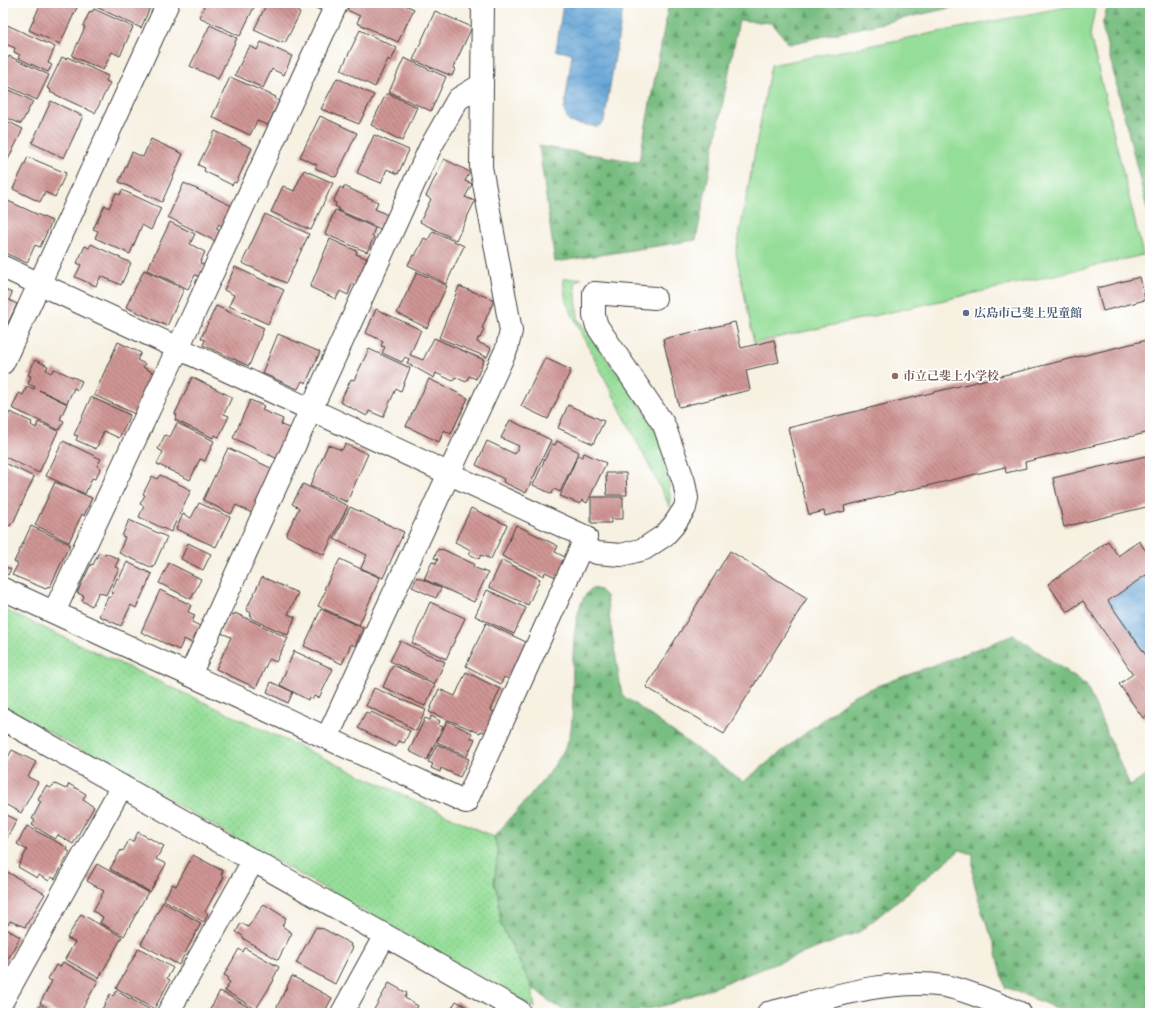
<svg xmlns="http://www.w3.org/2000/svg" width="1153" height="1016" viewBox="0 0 1153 1016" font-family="'IM FELL DW Pica','Noto Serif JP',serif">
<defs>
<pattern id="grass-dots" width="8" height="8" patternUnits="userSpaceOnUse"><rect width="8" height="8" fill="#95de99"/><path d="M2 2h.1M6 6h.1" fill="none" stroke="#80be83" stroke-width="1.8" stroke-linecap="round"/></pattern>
<pattern id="forest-firs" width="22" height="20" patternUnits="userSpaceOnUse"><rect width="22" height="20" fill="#78bd81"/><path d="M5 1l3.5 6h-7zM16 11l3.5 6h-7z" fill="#629969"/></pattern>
<pattern id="water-waves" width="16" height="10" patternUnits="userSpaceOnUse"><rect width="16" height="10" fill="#61a2d4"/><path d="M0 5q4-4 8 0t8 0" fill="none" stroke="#4f83ab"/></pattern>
<pattern id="building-back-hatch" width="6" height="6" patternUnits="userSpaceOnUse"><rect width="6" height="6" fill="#cf9594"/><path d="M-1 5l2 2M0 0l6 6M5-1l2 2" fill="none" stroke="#a77978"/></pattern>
</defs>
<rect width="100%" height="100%" fill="#fff"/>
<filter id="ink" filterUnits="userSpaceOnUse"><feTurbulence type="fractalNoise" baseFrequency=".025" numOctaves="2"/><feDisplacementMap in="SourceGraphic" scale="8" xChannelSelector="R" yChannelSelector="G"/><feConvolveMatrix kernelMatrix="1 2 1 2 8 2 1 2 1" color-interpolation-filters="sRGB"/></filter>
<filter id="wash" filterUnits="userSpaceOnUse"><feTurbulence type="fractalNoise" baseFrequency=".012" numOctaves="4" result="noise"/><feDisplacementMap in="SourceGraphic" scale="16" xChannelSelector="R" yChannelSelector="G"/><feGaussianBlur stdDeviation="0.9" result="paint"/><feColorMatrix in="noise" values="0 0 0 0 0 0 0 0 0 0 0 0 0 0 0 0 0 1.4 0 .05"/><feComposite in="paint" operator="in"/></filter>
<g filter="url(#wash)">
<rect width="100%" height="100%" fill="#f7f1e2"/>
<path fill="url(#grass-dots)" stroke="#587d5a" d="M582 278 575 282 578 319 650 418C662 446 671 476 670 507L566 302 563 279Z
M3 609 494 837 498 852 494 883 498 895 501 925 532 987 535 1008 3 706Z"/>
<path fill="url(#forest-firs)" stroke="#4a6c4e" d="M669 3H972L789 44 772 23 739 20 696 240 555 262 539 146 639 162Z
M1109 3H1150V221L1102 25Z
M592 588 600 590 606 596 622 695 743 782 854 695 1014 635 1086 685 1130 786 1150 774V1013H1068L1005 987 995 945 982 912 973 878V854L960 850 859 932 667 1005 630 1013H574L554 1005 532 987 501 925 498 895 494 883 498 852 494 837C514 813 563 764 570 735 578 700 563 610 592 588Z"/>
<path fill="#95de99" stroke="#587d5a" d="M1086 3H1096L1090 35 1143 255 754 343 736 253 771 65Z"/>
<path fill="url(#water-waves)" stroke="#3e5f78" d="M563 3H624L604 122 597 127 569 122 564 111 572 53 556 51Z
M1146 575 1150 580V661L1108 601Z"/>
<g id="blocks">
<path fill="url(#building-back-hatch)" d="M41 3H79L60 44 29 30Z
M91 3H147L151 5 141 28 90 4Z
M203 3H256L240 36 199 17 205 4Z
M267 3H292L299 6 297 11 300 13 285 43 282 41V43L254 30Z
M304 3H323L320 10Z
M350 3H404L403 4 414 9 398 42 357 23 360 16 347 10Z
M94 9 133 27 120 56 112 52 103 70 72 56 85 27 83 26 90 11 92 12Z
M435 11 472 27 453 68 455 69 452 76 413 60Z
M5 24 55 47 48 63 52 65 48 72 18 58 20 55 14 52 15 48 3 43V29Z
M210 25 237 38 218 79 190 66Z
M360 30 397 48 391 61 388 59 375 87 341 70Z
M261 42 292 56 284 75 272 69 263 88 235 75 247 50H248L250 46 257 50Z
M9 56 49 75 37 100 3 84V68Z
M62 57 66 59 67 57 108 76 106 81 110 83 95 113 50 92 51 90 47 88Z
M404 58 446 77 431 111 389 92Z
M230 77 276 97 275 99 279 101 268 125 257 121 250 135 212 117Z
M337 78 374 95 359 124 321 109Z
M3 87 33 101 21 124 3 116Z
M386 94H389L417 107 402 141 371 125Z
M51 101 83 116 64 158 32 143Z
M320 116 357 133 336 177 315 168 317 165 300 157Z
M3 119 23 129 3 170Z
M215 131 252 148 236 183 234 182 232 185 204 171 205 168 198 165Z
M374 135 409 150 398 174 387 169 381 183 357 173Z
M151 139 183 154 162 202 119 182 132 152 143 157Z
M28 157 66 173 55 197 45 192 40 202 13 189Z
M444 159 470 172 465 181 472 184 465 197 475 201 456 240 420 222 431 199 426 196Z
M304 170 333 183 311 230 271 212 283 186 294 191Z
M184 183 232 206 222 226 219 224 216 229 222 232 217 242 168 217Z
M344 186 378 202 375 209 390 216 383 230 338 210 339 208 335 206 336 203 333 202 340 187 343 189Z
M122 190 161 208 151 230 142 225 130 254 95 238 98 231 93 229 105 205 109 208 116 193 120 195Z
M8 201 52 221 40 247 35 245 27 263 3 252V211Z
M335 210 375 228 372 236 374 237 367 252 325 234Z
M265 214 309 234 286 283 242 263Z
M170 222 195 234 190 244 205 252 200 263 205 265 200 277 195 275 188 289 147 270Z
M433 231 464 246 446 284 408 265 413 255 415 256 424 238 428 240Z
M330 239 357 251 356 254 368 259 356 285 352 284 348 295 340 291 336 299 310 287Z
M91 244 131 263 121 285 101 276 96 286 75 277 81 265 77 263 85 246 89 248Z
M235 267 284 290 268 324 229 306 234 295 224 290Z
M144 270 184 289 167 326 126 307Z
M417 272 447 286 427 328 397 313Z
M1140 277 1145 300 1103 311 1097 288Z
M459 286 494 300 482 328 484 329 480 338H478L477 342 491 348 487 357 439 338Z
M3 289 12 293 9 300 17 304 8 323 3 321Z
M216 306 264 328 249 366 203 345 205 340 201 338Z
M376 309 421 330 410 355 423 360 434 338 484 360 476 379 469 376 466 382 455 377 453 381 436 373 434 378 407 363 409 359 405 357 402 362 382 353 385 347 381 346 383 341 366 333Z
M735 322 741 348 774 340 779 362 746 370 750 390 679 407 663 339Z
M278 334 320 352 306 383 302 381 298 389 262 373Z
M1147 340 1150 352V432L1025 462 1026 468 1006 473 1005 467 844 506 845 511 825 516 824 511 809 515 788 428Z
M118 342 141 353 137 360 145 364 143 367 154 373 135 414 94 395Z
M369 349 410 368 401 391 396 389 383 417 369 411 367 416 340 402 351 379 354 380Z
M545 358 571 370 548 419 521 406Z
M35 360 48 366 46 370 51 373 54 369 82 381 78 390 74 388 67 403 39 390 67 404 60 419 64 421 59 430 12 408 19 393 23 395 27 386 34 389 35 387 28 384 31 376 28 375Z
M192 377 232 397 224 414 229 416 219 437 215 435 213 438 175 420 177 415 175 414Z
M429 379 468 398 451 434 444 430 439 442 406 426Z
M91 397 130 415 119 438 104 431 96 449 76 440 78 436 74 435Z
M250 400 264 406 262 410 283 419 281 425 292 429 278 459 233 438Z
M568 405 604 421 593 444 558 428Z
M10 412 32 422 31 425 36 428 38 422 58 431 39 473 3 456V428Z
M510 420 551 440 526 493 503 482 504 479 476 465 487 441 515 454 519 446 501 438Z
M177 423 214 441 205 461 200 459 190 480 157 464 163 452 158 449 165 435 170 437Z
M63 441 101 459 97 466 101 468 95 479 92 478 85 494 46 476Z
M557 441 579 452 560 492 554 489 552 494 533 485 552 444 555 445Z
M345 444 368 454 347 502 310 486 328 445 342 450Z
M228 448 273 469 252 513 236 505 231 514 203 500Z
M584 453 606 463 587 503 582 500 580 504 560 496 578 455 582 457Z
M1150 455V506L1064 527 1053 478Z
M3 462 34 477 13 523 12 522 10 526 3 523Z
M606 473H626L627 495H607Z
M160 475 191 490 171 532 139 517 144 506 140 504 145 495 143 494 152 476 157 479Z
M55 482 92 498 84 516 82 514 69 542 35 525Z
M303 484 348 506 324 555 286 535 299 508 292 504Z
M591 497H623V519H611V523H591Z
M199 503 230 517 216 547 176 529 183 514 191 518Z
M350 507 404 532 383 578 361 568 367 555 334 539Z
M471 508 507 525 491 559 481 555 479 559 469 554 471 550 455 542Z
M129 520 167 537 153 568 119 553 125 537 122 536Z
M516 525 558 546 555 552 567 558 558 578 545 572 544 576 502 556Z
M31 526 70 544 50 587 48 586 46 589 12 575 18 564 14 562Z
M1108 541 1118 556 1139 541 1150 557V580L1146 575 1108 601 1150 661V713L1143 718 1119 684 1133 674 1083 601 1067 612 1048 584Z
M188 543 211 554 203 570 181 559Z
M438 549 441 550 442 549 474 564 473 567 488 573 474 602 424 579 432 562 436 563 438 559 434 558Z
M730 551 807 598 724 734 646 687Z
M99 552 104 555 105 553 119 559 115 567 119 568 106 595 99 592 92 606 82 601 84 596 77 593 91 564 93 565Z
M340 559 380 578 359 625 318 606 326 590 324 589Z
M502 560 540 579 528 605 489 587Z
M127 562 152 574 136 608 131 605 121 626 99 616 108 597 110 598 113 593 111 592 117 578 119 579Z
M169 563 201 579 191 599 159 583Z
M3 566 11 569 8 575 3 572Z
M262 577 298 593 288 614 295 617 288 635 254 620 250 617 251 613 246 610Z
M417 577 441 588 436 598 412 587Z
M160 590 191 605 188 612 195 615 192 622 200 626 192 643 184 639 179 650 141 632Z
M487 590 526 608 514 634 475 616Z
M430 602 465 618 446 659 412 643Z
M321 609 363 628 355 646 351 644 342 664 304 646Z
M235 613 288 638 276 662 269 659 256 688 216 669 231 637 221 633 230 614 234 615Z
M486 623 528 643 511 680 504 677 501 684 466 666Z
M400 641 445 662 435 683 390 661Z
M294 651 333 669 319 698 314 696 312 700 309 698 308 700 280 685Z
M393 665 435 685 425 706 383 687Z
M466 672 500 689 491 710 496 713 487 733 481 731 480 733 429 712 439 689 455 696Z
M271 682 293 692 288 703 267 692Z
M374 688 426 710 416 731 406 726V724L366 706Z
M366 712 370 714 371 712 410 731 404 743 399 741 396 747 358 728Z
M431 716 440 721 438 725 443 727 427 760 409 751 425 718 430 720Z
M447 721 472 733 470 737 475 739 467 756 437 742Z
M437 744 469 759 460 777 441 768 440 772 431 768 433 764 428 762Z
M12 750 36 762 28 777 38 782 21 813 3 803V766Z
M55 784 66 789 69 784 86 794 83 800 94 807 73 844 58 835 55 839 32 825 35 820 32 819 41 802 38 800 46 786 50 788Z
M3 813 17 820 3 845Z
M27 826 68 848 67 850 70 852 55 879 52 877 49 881 39 875 37 878 18 867 27 850 17 844Z
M138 832 164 846 156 859 166 864 150 892 110 869 121 850 123 851 129 840 133 842Z
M193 855 223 871 221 875 224 877 205 912 208 914 204 922 164 900 172 884 176 886Z
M97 864 148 892 124 936 100 923 103 917 93 911 104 891 87 881Z
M4 870 45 894 25 927 10 921 8 925 3 923Z
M163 902 201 923 179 965 141 944Z
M264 904 286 918 282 926 292 933 278 960 244 939 243 936 236 932 241 923 248 927Z
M81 914 122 937 99 978 65 959 75 942 67 938Z
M3 927 20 937 3 968Z
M316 927 321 929 322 928 351 944 350 946 353 947 335 984 296 963Z
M139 948 173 968 167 978 170 980 154 1009 116 988Z
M245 948 279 967 273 979 274 980 256 1009 225 991 230 982 227 980 228 977 224 975 239 949 243 952Z
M63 962 98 981 80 1013H57L40 1003 52 981 48 979 56 965 60 967Z
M292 976 332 998 324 1013H274Z
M389 983 407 993 405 998 418 1006 414 1013H372Z
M116 991 149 1009 147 1013H100L110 994 113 996Z
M220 991 252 1009 250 1013H208Z
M456 1001 478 1013H449Z
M40 1005 53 1013H35Z"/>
</g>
</g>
<g filter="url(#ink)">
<use href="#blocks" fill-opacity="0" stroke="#3d3c3a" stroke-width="1"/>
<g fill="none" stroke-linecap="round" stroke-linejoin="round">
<defs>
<path id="minor" d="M3 267 586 537 466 802 3 589
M3 363 168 3
M581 547 597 553 621 555 644 549 665 535 673 526 685 508 687 498 684 482 664 425 597 326 594 316V293L655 298
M54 612 178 348 337 3
M190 675 430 148 458 99 481 85
M3 719 519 1011 517 1013
M327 738 507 348 511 331 481 167 483 4 480 3
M3 1000 122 786
M168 1013 253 861
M342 1013 385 935
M768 1013C824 1000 887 977 945 986 966 990 999 1004 1020 1013"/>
</defs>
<use href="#minor" stroke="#3d3c3a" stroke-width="24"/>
<use href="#minor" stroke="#fff" stroke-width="22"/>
</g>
</g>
<circle fill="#5c6f8a" stroke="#fff" stroke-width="1.5" cx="966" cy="313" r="4"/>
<circle fill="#8d6e63" stroke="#fff" stroke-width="1.5" cx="895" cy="376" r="4"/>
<g text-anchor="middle" stroke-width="3.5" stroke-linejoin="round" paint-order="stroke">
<g font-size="12" font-weight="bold" fill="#4e5e75" stroke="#fff" text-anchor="start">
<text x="974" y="317">広島市己斐上児童館</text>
</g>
<g font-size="12" font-weight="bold" fill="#785e54" stroke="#fff" text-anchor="start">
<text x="903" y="380">市立己斐上小学校</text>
</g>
</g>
<rect width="1153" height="1016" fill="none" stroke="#fff" stroke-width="16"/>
</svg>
